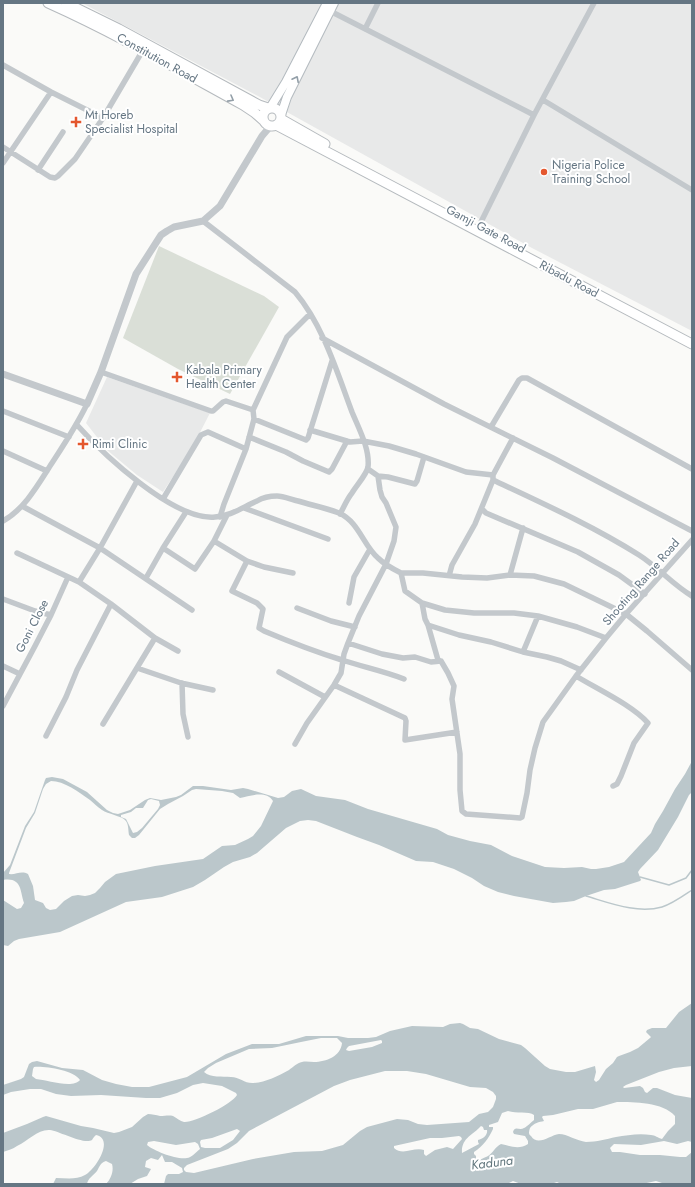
<svg xmlns="http://www.w3.org/2000/svg" width="695" height="1187" viewBox="0 0 695 1187" font-family="Jost,sans-serif">
<rect width="100%" height="100%" fill="#fafaf8"/>
<path fill="#e8e9e9" d="M82 3H692V331L532 248 258 96Z
M107 377 210 413 193 446 163 492 137 475 107 450 86 423Z"/>
<path fill="#dadfd7" d="M159 246 264 296 279 307 230 394 178 369 123 338Z"/>
<path fill="#bbc7cb" fill-rule="evenodd" d="M692 761V792L689 795 678 817 658 850 640 869 638 872 641 880 640 881 615 889 604 890 586 896 574 901 566 902 553 903 514 896 498 892 484 886 472 878 454 869 433 862 416 861 379 845 357 837 316 821 308 820 300 821 286 828 257 853 250 857 233 862 224 867 205 880 193 887 162 897 126 902 60 932 19 939 14 941 8 946 3 945V900L17 909 21 908 24 903C20 891 22 877 3 880V873L10 865 25 826 34 812 45 780 46 778 52 777 63 779 87 792 107 810 113 813 118 814 130 810 145 800 150 798 161 800 176 797 181 795 193 786H203L231 790 243 788 248 789 278 798 284 797 292 791 301 789 316 796 345 800 368 809 437 829 448 835 470 841 491 845 512 856 545 867 564 868 582 867 591 869H596L609 867 624 862 651 833 655 824 663 811 675 789 685 774ZM51 781C64 781 79 792 90 800 94 803 97 807 102 810 108 814 121 816 125 820 129 824 128 830 129 835L132 838H135L139 835 160 809 168 804 183 796 192 790 196 789 222 791 233 793 240 798C250 796 266 790 273 801L261 826 253 836 248 839 235 845 222 846 203 859 155 866 116 874 105 882 100 888 95 893 90 895 85 896 78 895 72 896 64 901 56 909 50 910 46 908 43 903 35 900 33 886 28 874C21 870 16 875 9 874V873L26 828 35 813 43 789 46 784ZM151 799 159 801 160 805 158 809 142 828 137 832 133 833 126 819 121 817V815L131 812 136 808H143L148 800Z
M692 1003V1066L674 1068 659 1072 626 1085 623 1087 624 1088 640 1086 643 1088 645 1092 647 1093 653 1088H657L675 1095 692 1098V1142L688 1141 677 1144 664 1141 641 1145 614 1144 610 1148 612 1152H620L640 1155H660L680 1157H686L692 1152V1184H665L656 1181 642 1184H561L557 1182 551 1184H521L513 1181 507 1184H164L166 1176 168 1174H179L183 1172 182 1168 172 1162H165L162 1155 158 1160 151 1158 146 1161 145 1167 151 1169 147 1176 138 1179 130 1184H106C111 1179 114 1171 112 1164L106 1161C100 1163 100 1166 97 1171 93 1176 88 1178 87 1184H53L56 1178C66 1178 76 1180 85 1175 95 1170 115 1139 96 1135 94 1137 93 1138 92 1140 84 1145 59 1131 50 1130 38 1129 28 1141 17 1146 13 1149 8 1150 3 1152V1133L27 1124 43 1117 46 1116 81 1126 93 1128 114 1133 119 1132 132 1127 143 1117 148 1114C152 1114 156 1115 160 1116 165 1116 169 1115 173 1116 177 1118 180 1121 184 1122 194 1123 232 1104 237 1095L236 1093 222 1086 203 1083 193 1085 177 1093 160 1098H146L101 1095 71 1096 56 1094 41 1089H30L11 1092 3 1095V1085L21 1079 24 1077 29 1064 32 1062 37 1061 62 1068 83 1070 102 1080 116 1084 132 1087H149L187 1077 226 1054 252 1044H279L306 1036H338L348 1038H368L376 1037 390 1031 412 1026 443 1027 450 1024 460 1023 463 1024 470 1028 478 1029 499 1039 521 1045 525 1048 545 1066 550 1069 566 1072H575L595 1066 596 1072 594 1080 596 1082 599 1080 606 1069 613 1063 617 1057 619 1056 630 1052 638 1048 650 1038 651 1037 646 1032 647 1030 652 1028H666L679 1012ZM321 1038H337L342 1043C341 1056 326 1062 314 1062 310 1062 306 1061 302 1062 297 1063 293 1067 289 1070 278 1076 266 1082 254 1083 245 1084 240 1077 231 1077 222 1076 211 1078 204 1072L208 1068 216 1063 249 1049 272 1048 301 1042ZM381 1040 382 1041V1043L372 1047 349 1051 346 1050 347 1048 349 1046ZM34 1067C45 1066 73 1070 80 1080 73 1089 47 1080 36 1079L32 1076 33 1069ZM385 1071H407L426 1074 470 1087 486 1088 493 1092 496 1096V1099L493 1107 488 1112 479 1114 469 1122 427 1125 418 1124 408 1120 397 1119 367 1127 360 1131 343 1145 322 1151 294 1152 253 1159 194 1173 186 1172 184 1170V1168L187 1165 228 1149 237 1143 249 1131 334 1086 350 1080ZM617 1102C634 1102 663 1102 675 1116V1124L668 1131 662 1139C658 1138 655 1135 651 1135 640 1133 627 1135 616 1137 606 1139 597 1142 586 1142 577 1141 567 1134 559 1134 550 1135 538 1147 531 1136 528 1134 529 1131 530 1128 534 1123 539 1122 544 1121L542 1117 543 1116 553 1115 578 1109H593ZM508 1111C516 1114 529 1111 534 1115V1120C531 1122 527 1127 524 1128 519 1131 515 1125 513 1132L514 1134 525 1136 528 1141V1144C519 1150 510 1146 501 1144 495 1147 493 1153 488 1156 484 1158 482 1158 479 1161H476V1156L474 1154V1152C483 1146 489 1138 493 1129V1127H489V1125L498 1122 502 1113ZM481 1126 483 1127 484 1130H487C488 1135 483 1139 478 1140V1142L479 1144 462 1153C461 1138 473 1135 481 1126ZM237 1129 240 1131 233 1140 220 1148H205L201 1147 200 1142 201 1140 212 1138ZM459 1136 461 1137 462 1139 453 1149 447 1147 435 1150 426 1156 424 1154V1150C413 1147 403 1156 394 1148V1146L430 1138H442ZM154 1141 176 1145 195 1142 198 1144 200 1149C196 1152 191 1158 187 1158 177 1160 154 1151 147 1145L148 1142Z"/>
<g fill="none" stroke-linecap="round" stroke-linejoin="round">
<path stroke="#bbc7cb" stroke-width="1.5" d="M640 877 669 885 686 878 692 870
M586 896C610 903 637 914 662 907 672 904 683 896 692 890"/>
<defs>
<path id="secondary" d="M270 108 286 82 327 3
M281 115 287 97 334 3"/>
<path id="primary" d="M48 3C115 33 179 70 243 105L255 113 263 120
M66 3 119 29 259 105 268 108
M263 117a9 9 0 1 1 18 0a9 9 0 1 1-18 0Z
M281 119 325 144
M276 125 692 344"/>
</defs>
<use href="#secondary" stroke="#b3babf" stroke-width="10"/>
<use href="#primary" stroke="#b5babe" stroke-width="11"/>
<path stroke="#c3c8cc" stroke-width="5.5" d="M330 11 534 115
M365 29 378 3
M3 65 51 92 103 118
M543 100 692 190
M3 147 50 177 55 178 58 176 75 159 103 118 143 50
M3 163 51 92
M38 170 63 132
M203 221 295 292C323 325 337 372 352 412 359 429 370 449 368 467 367 474 356 486 352 493 347 499 344 507 340 514
M479 226 534 115 594 3
M322 338 444 404 553 458 692 531
M101 372 211 411H213L223 402 226 401 253 410
M3 411 69 437
M254 419 306 440 308 438 332 361
M77 425C103 454 174 521 215 517 231 516 243 507 257 501 262 498 271 496 277 496 284 496 292 500 298 501 311 505 326 508 339 513 359 522 363 545 378 558 384 564 393 569 401 573L405 591 422 603 445 610 474 613H514L538 616 577 627 606 638 626 614 692 540
M491 427 519 380 522 378H527L692 469
M310 430 350 442 363 441 389 446 416 454 466 472 493 475
M249 437 286 452 303 461 329 472 332 469 347 441
M3 451 47 471
M378 476 388 477 415 484 417 481 424 457
M493 480C542 503 593 526 639 555 658 567 673 585 692 596
M163 499 201 435 208 432 246 449
M22 506 100 548 192 610
M244 508 328 539
M482 509 486 513 578 552 619 575 645 594
M220 517 224 504 246 449 254 419 253 410 287 337 310 314
M3 521C25 509 39 483 52 463 65 443 77 425 87 404
M214 541 247 561 264 567 293 573
M163 548 195 569 214 541 227 515
M17 553 79 582 111 604 155 638 178 651
M247 561 232 591 257 603 263 609 259 628 264 631C290 642 316 652 342 660 363 667 384 671 404 679
M401 573H423L462 577 487 578 510 575 534 576 564 584 626 614 647 631 692 670
M510 575 523 528
M449 576 452 565 475 524 493 480V475L513 438
M146 578 163 548 186 512
M79 582 100 548 137 481
M3 599 35 611 51 615
M349 603 354 577 370 549
M422 603 425 619 428 625 438 660 441 661 448 673 454 686 452 699 460 754V790L462 811 466 814 520 818 522 817 527 793 530 770 535 748 543 722 576 676 606 638
M297 608 331 621 355 627
M428 625 459 635 491 642 523 652 547 657 561 661 581 670
M348 643 382 654 403 658 415 657 431 662 441 661
M523 652 538 616
M3 666 20 674
M137 668 181 683 213 690
M279 672 325 697
M576 676C597 689 632 705 648 723L634 743 621 776 617 784 613 786
M182 683 183 714 188 737
M334 685 405 718 406 721 405 740 457 732
M3 706 35 646 51 615 68 577
M103 724 155 638
M46 736 66 697 77 670 111 604
M295 744 307 723 334 685 341 673 344 654 348 643 359 616 386 564 394 541 396 527 386 503 382 497 380 490 378 476 368 469"/>
<path stroke="#c3c8cc" stroke-width="7" d="M3 374 87 404 101 372 136 274 161 235 167 231 174 227 203 221 220 206 262 136 268 129 273 126"/>
<use href="#secondary" stroke="#fff" stroke-width="8"/>
<use href="#primary" stroke="#fff" stroke-width="9"/>
</g>
<defs><path id="oneway-chevron" d="M-2-3.5L2.5 0L-2 3.5" fill="none" stroke-width="1.6" stroke-linecap="round" stroke-linejoin="round"/></defs>
<g stroke="#939fa8">
<use href="#oneway-chevron" transform="translate(296 79) rotate(-63)"/>
<use href="#oneway-chevron" transform="translate(231 99) rotate(29)"/>
</g>
<g fill="#e4572e" stroke="#fff" stroke-width="1.5">
<path d="M74 116h4v4h4v4h-4v4h-4v-4h-4v-4h4z"/>
<circle cx="544" cy="172" r="4"/>
<path d="M175 371h4v4h4v4h-4v4h-4v-4h-4v-4h4z"/>
<path d="M81 438h4v4h4v4h-4v4h-4v-4h-4v-4h4z"/>
</g>
<g text-anchor="middle" stroke-width="4" stroke-linejoin="round" paint-order="stroke">
<g font-size="12" fill="#657683" stroke="#fff">
<text transform="translate(157 58) rotate(29)" y="4">Constitution Road</text>
<text transform="translate(486 229) rotate(28)" y="4">Gamji Gate Road</text>
<text transform="translate(569 279) rotate(28)" y="4">Ribadu Road</text>
<text transform="translate(641 582) rotate(-49)" y="4">Shooting Range Road</text>
<text transform="translate(32 626) rotate(-63)" y="4">Goni Close</text>
</g>
<g font-size="12" fill="#657683" stroke="#fff" text-anchor="start">
<text x="85" y="119">Mt Horeb<tspan x="85" dy="14">Specialist Hospital</tspan></text>
<text x="552" y="169">Nigeria Police<tspan x="552" dy="14">Training School</tspan></text>
<text x="186" y="374">Kabala Primary<tspan x="186" dy="14">Health Center</tspan></text>
<text x="92" y="448">Rimi Clinic</text>
</g>
<g font-size="13" font-style="italic" fill="#60757c" stroke="#fff">
<text transform="translate(492 1162) rotate(-7)" y="5">Kaduna</text>
</g>
</g>
<rect width="695" height="1187" fill="none" stroke="#657683" stroke-width="8"/>
</svg>
